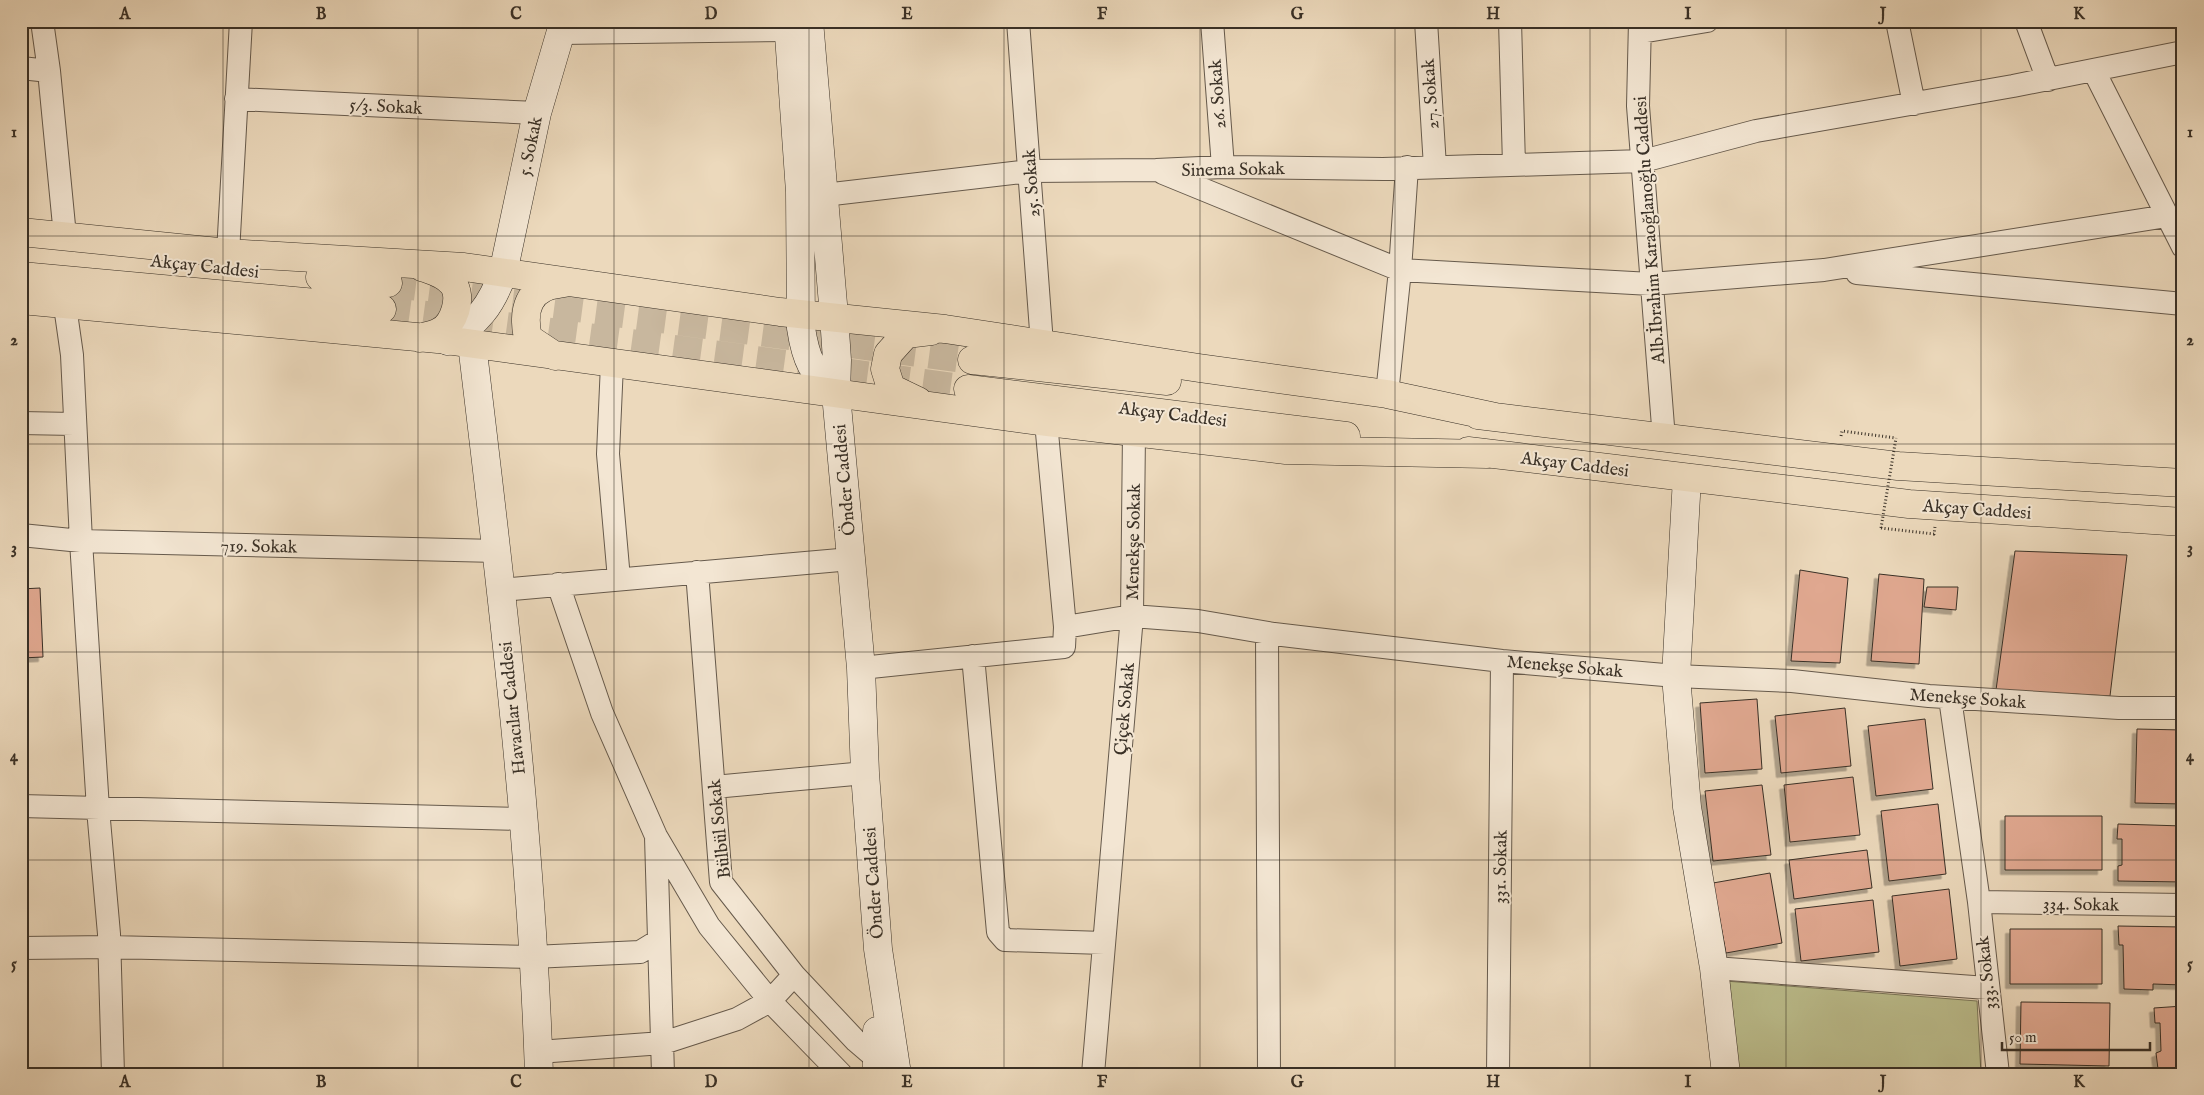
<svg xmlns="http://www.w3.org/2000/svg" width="2204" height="1095" viewBox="0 0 2204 1095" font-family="'IM FELL English',serif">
<defs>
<filter id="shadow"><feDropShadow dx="-4.5" dy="4.5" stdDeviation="0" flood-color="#0004"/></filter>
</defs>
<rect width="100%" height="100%" fill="#ecd9bc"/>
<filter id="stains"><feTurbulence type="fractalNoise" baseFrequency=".004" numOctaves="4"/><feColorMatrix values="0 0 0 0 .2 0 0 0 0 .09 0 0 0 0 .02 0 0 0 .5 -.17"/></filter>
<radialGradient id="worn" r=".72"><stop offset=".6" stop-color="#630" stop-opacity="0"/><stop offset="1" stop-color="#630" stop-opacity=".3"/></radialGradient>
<path fill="#bcbe8d" stroke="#7a775a" d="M1725 981 1977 1001 1981 1074H1736Z"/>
<path fill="#e0a890" stroke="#393026" filter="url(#shadow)" d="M2015 551 2127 555 2110 696 1996 690Z
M1800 570 1848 578 1840 663 1791 661Z
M1879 574 1924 579 1919 664 1871 661Z
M1927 587H1958L1956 610 1924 607Z
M40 588 43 657 21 658V589Z
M1757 699 1762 769 1705 773 1700 703Z
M1845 708 1851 766 1781 773 1775 716Z
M1925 719 1933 789 1876 796 1868 726Z
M2137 729 2183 730V804L2135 803Z
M1853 777 1860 835 1790 842 1784 785Z
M1762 785 1771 855 1713 861 1705 791Z
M1938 804 1946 874 1889 881 1881 811Z
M2005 816H2102V870H2005Z
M2118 824 2183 826V882L2118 881V866L2122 865V839H2117Z
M1867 850 1872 888 1794 899 1789 860Z
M1770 873 1782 943 1726 953 1713 883Z
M1949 889 1957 959 1900 966 1892 896Z
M1873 900 1879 952 1801 961 1795 909Z
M2118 926 2183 927V985L2153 984V990L2124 989 2123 945H2119Z
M2010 929H2102V984H2010Z
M2021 1002 2110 1003 2109 1066 2020 1064Z
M2183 1006V1067L2158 1069 2156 1053 2161 1051 2160 1023H2155L2154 1008Z"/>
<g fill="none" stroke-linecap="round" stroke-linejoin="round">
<path stroke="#c8b79e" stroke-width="28" stroke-dasharray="28 14" stroke-linecap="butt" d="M388 283 972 360
M382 309 968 389"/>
<defs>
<path id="street" d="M42 21 49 71 65 236
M1018 21 1042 344
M1212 21 1223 167
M1426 21 1435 167
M1510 21 1514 165
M1640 21 1638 106 1664 439
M1897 21 1914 104
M2026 21 2048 80
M1641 32 1707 21
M561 33 789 30
M21 68 49 71
M2094 71 2183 247
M236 99 537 113
M1163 173 1400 270 1407 167
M824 195 1030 171 1156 170 1223 167 1383 169 1643 161 1756 131 2013 86 2183 52
M228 253 241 21
M1857 273 2183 304
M65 306 72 355 81 541 98 809 109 934 113 1074
M612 364 608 454 619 579
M1387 394 1400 270 1651 284 1824 270 2167 216
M1046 422 1065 627 1132 616 1093 1074
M21 423 74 424
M1134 432 1132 616 1198 621 1274 634 1502 661 1676 676 1792 681 1929 696 2119 708H2183
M21 535 81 541 497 551
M697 572 721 882 794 975 856 1041 877 1059
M558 584 602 713 656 836 709 926 770 1001 841 1074
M501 590 851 559
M1267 633 1269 1074
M973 656 998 932 1005 940 1104 943
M861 668 1064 647 1065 627
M1950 698 1979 902 1998 1074
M714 787 865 773
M21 806 523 819
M656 837 663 1074
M1979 902 2183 905
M21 948 110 947 533 957 640 952 658 941
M1714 968 1987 988
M538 1052 663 1043 737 1019 770 1001 794 975
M1498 1074 1502 661"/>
<path id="secondary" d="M788 21 800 192 801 328C806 361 812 371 836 394
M809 21 834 316 837 360 836 394 861 668 865 773 878 949 897 1074
M448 341C478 322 491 306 503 273L537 113 564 21
M472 344C501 586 531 830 539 1074
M1687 478 1676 676 1687 807 1714 968 1726 1074
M877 1074V1031"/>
<path id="highway" d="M21 232 228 253 464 267 780 312 945 329 1199 368 1387 394 1495 417
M21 276 382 309
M320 277 388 283
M21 300 438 339 1046 422 1286 450 1487 454
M420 338C426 336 433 335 439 332 454 325 463 297 453 284 445 274 433 271 422 267
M555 356 528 338C524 320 524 297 544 288 551 284 561 284 568 282
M972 360 1167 381
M968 389 1346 436
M918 401 891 388 885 369 888 354 906 334 931 331
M1478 415 1898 466 2183 483
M1468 451 1909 504 2183 522"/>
</defs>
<use href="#street" stroke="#665a4c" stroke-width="24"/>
<use href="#secondary" stroke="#393026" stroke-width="29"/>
<use href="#highway" stroke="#393026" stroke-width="29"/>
<path stroke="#393026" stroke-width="3" stroke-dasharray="1 2.5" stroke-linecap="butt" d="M1841 436 1842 431 1896 438
M1881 528 1934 534 1935 527"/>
<use href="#street" stroke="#f3e6d3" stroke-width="22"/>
<use href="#secondary" stroke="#f3e6d3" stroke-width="28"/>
<use href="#highway" stroke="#ecd9bc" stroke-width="28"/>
<path stroke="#393026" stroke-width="3" stroke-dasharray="1 2.5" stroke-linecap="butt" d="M1881 528 1896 438"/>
</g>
<path fill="none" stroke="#393026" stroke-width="1" stroke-opacity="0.55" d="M223 21V1074M418 21V1074M614 21V1074M809 21V1074M1004 21V1074M1200 21V1074M1395 21V1074M1590 21V1074M1786 21V1074M1981 21V1074M21 236H2183M21 444H2183M21 652H2183M21 860H2183"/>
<g text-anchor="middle" stroke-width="4" stroke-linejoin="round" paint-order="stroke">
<g font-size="18" fill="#393026" stroke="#f3e6d3">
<text transform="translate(1217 94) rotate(-94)" y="6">26. Sokak</text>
<text transform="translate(1430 94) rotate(-94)" y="6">27. Sokak</text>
<text transform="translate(386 106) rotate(3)" y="6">5/3. Sokak</text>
<text transform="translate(530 146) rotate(-78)" y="6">5. Sokak</text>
<text transform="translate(1233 169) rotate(-1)" y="6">Sinema Sokak</text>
<text transform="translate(1031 183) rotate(-94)" y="6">25. Sokak</text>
<text transform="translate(1649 230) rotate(-94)" y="6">Alb.İbrahim Karaoğlanoğlu Caddesi</text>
<text transform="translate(205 266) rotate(6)" y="6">Akçay Caddesi</text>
<text transform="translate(1173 414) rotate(7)" y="6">Akçay Caddesi</text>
<text transform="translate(1575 464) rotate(7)" y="6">Akçay Caddesi</text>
<text transform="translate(844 480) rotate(-95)" y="6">Önder Caddesi</text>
<text transform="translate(1977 509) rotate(4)" y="6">Akçay Caddesi</text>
<text transform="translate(1133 542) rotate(-89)" y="6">Menekşe Sokak</text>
<text transform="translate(259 546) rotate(1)" y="6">719. Sokak</text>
<text transform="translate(1565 666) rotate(5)" y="6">Menekşe Sokak</text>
<text transform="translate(1968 698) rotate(4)" y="6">Menekşe Sokak</text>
<text transform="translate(512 708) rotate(-96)" y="6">Havacılar Caddesi</text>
<text transform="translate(1124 709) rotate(-85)" y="6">Çiçek Sokak</text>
<text transform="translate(719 829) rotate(-96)" y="6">Bülbül Sokak</text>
<text transform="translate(1500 867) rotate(-89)" y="6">331. Sokak</text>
<text transform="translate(873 883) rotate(-94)" y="6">Önder Caddesi</text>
<text transform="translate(2081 904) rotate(1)" y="6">334. Sokak</text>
<text transform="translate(1986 973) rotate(-96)" y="6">333. Sokak</text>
</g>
</g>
<rect width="2204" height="1095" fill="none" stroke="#ecd9bc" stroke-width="55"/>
<path d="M2002 1042v8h148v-8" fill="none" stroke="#393026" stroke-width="2.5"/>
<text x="2009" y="1042" font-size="15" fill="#393026" stroke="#f3e6d3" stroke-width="4" paint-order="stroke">50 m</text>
<rect x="28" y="28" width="2148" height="1040" fill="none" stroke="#393026" stroke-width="2"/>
<g font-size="16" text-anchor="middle" font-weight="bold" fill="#393026">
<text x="125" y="19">A</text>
<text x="321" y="19">B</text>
<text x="516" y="19">C</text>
<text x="711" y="19">D</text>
<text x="907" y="19">E</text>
<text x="1102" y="19">F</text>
<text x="1297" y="19">G</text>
<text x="1493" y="19">H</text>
<text x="1688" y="19">I</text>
<text x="1883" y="19">J</text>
<text x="2079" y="19">K</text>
<text x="14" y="137">1</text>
<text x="2190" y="137">1</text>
<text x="14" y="345">2</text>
<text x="2190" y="345">2</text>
<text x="14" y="553">3</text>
<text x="2190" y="553">3</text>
<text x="14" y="761">4</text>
<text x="2190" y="761">4</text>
<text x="14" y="969">5</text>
<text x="2190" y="969">5</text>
<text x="125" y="1087">A</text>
<text x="321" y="1087">B</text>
<text x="516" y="1087">C</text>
<text x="711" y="1087">D</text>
<text x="907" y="1087">E</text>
<text x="1102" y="1087">F</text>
<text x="1297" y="1087">G</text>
<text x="1493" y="1087">H</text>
<text x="1688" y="1087">I</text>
<text x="1883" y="1087">J</text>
<text x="2079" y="1087">K</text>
</g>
<rect width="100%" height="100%" filter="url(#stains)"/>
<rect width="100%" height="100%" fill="url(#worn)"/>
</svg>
